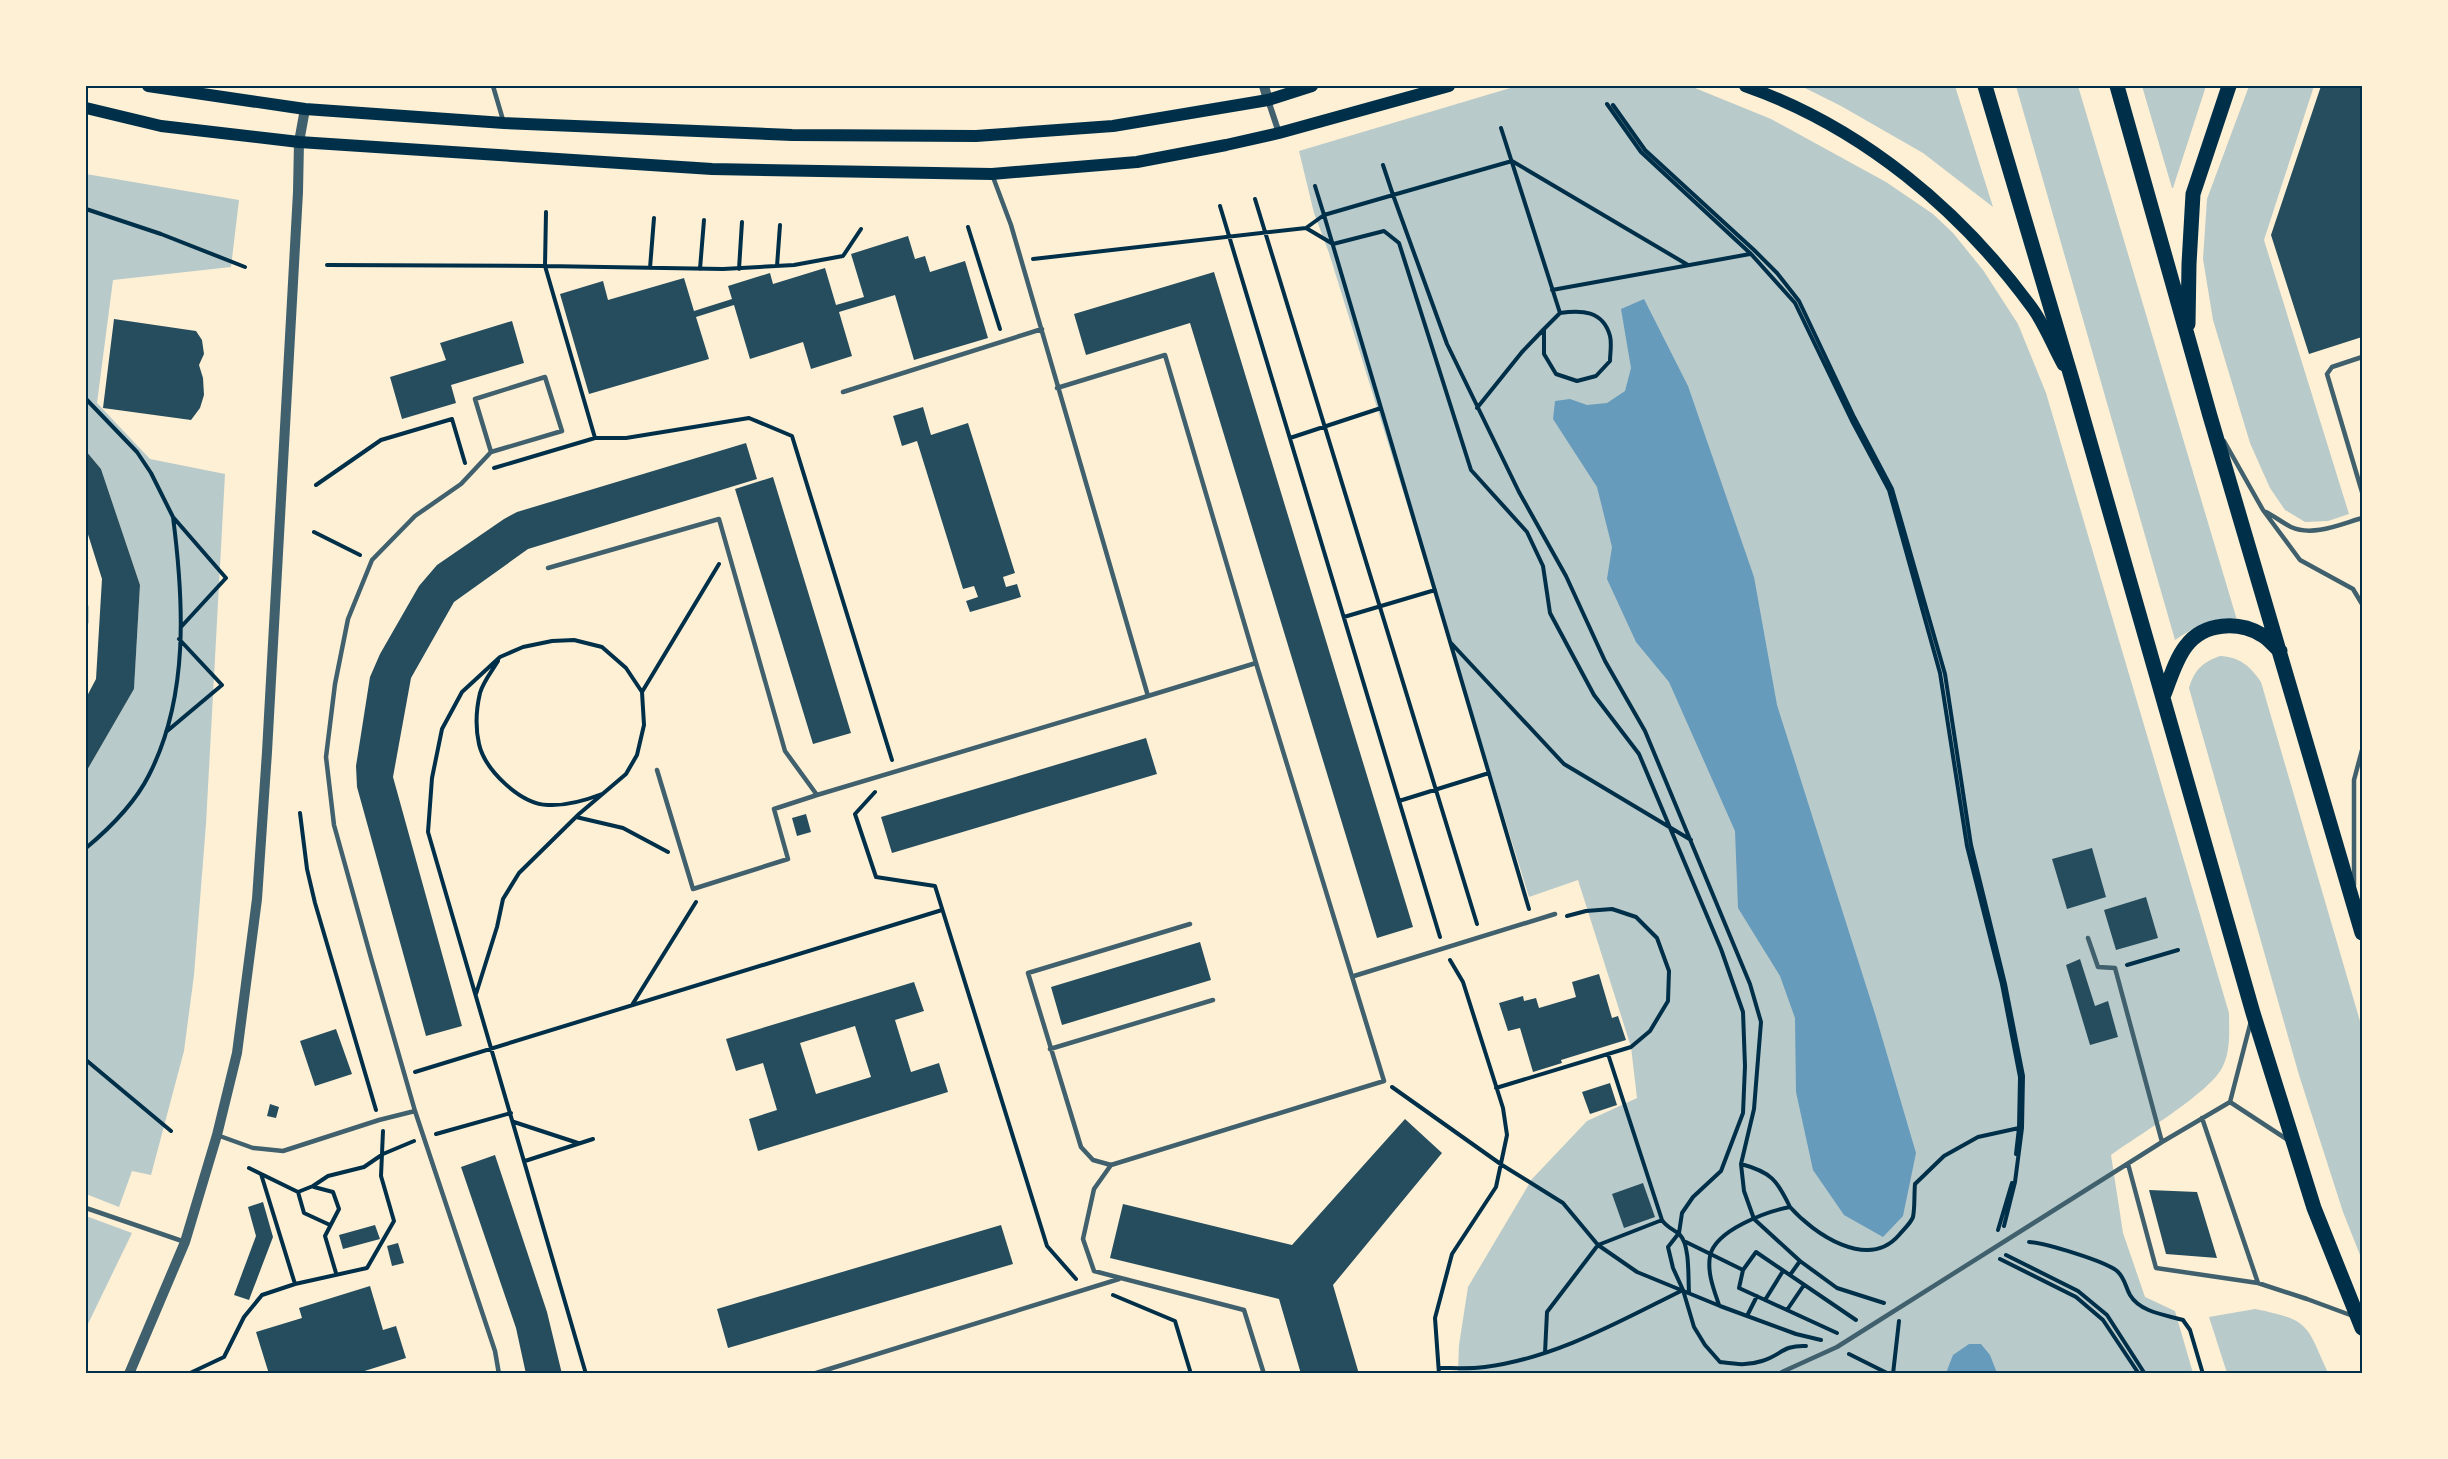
<svg xmlns="http://www.w3.org/2000/svg" width="2448" height="1459" viewBox="0 0 2448 1459" font-family="Lora,serif">
<rect width="100%" height="100%" fill="#fdf0d5"/>
<path fill="#b9caca" d="M1517 86H1690L1771 119 1886 182 1933 214 1953 233 1983 270 2018 324 2046 393 2229 1013C2229 1032 2231 1051 2222 1068 2208 1094 2137 1136 2111 1155L2123 1233 2145 1297 2175 1311 2193 1373H1458L1459 1345 1468 1287 1532 1179 1587 1121 1637 1098 1631 1047 1578 880 1529 897 1329 253 1314 213 1299 151Z
M1801 86H1955L1993 207 1923 153 1841 106Z
M2016 86H2078L2237 620C2212 619 2195 626 2175 640Z
M2142 86H2206L2173 188H2172Z
M2249 86H2314L2264 240 2349 514 2328 521 2305 522 2285 510 2270 488 2250 443 2213 320 2203 259 2207 199Z
M86 174 239 200 231 267 113 280 97 403 150 459 225 474 206 824 194 975 184 1051 151 1175 132 1171 119 1207 86 1194V772L134 689 140 585 101 469 86 451Z
M2220 656C2240 657 2250 666 2261 682L2362 1028V1260L2343 1212 2299 1075 2189 688C2194 671 2202 662 2220 656Z
M86 1216 132 1233 86 1328Z
M2255 1309C2310 1320 2306 1324 2328 1373H2227L2209 1317Z"/>
<path fill="#669bbc" d="M1644 299 1688 386 1754 577 1777 705 1876 1017 1916 1153 1903 1216 1883 1237 1844 1215 1813 1170 1796 1092 1795 1018 1780 976 1738 908 1735 831 1669 682 1636 642 1607 579 1612 547 1597 487 1553 419 1555 401 1570 399 1587 405 1607 403 1625 391 1631 368 1621 309Z
M1969 1344H1981L1990 1355 1997 1373H1946L1953 1355Z"/>
<path fill="#264d5e" fill-rule="evenodd" d="M2321 86H2362V337L2309 354 2271 235Z
M908 236 915 259 925 256 930 272 965 261 988 338 914 360 895 295 839 312 852 356 811 369 803 342 750 359 734 305 696 317 709 359 589 394 560 294 603 281 608 300 684 278 694 311 732 299 728 286 770 273 773 284 825 268 836 305 864 297 851 254Z
M1214 272 1413 927 1377 938 1190 323 1086 355 1074 314Z
M114 319 196 331 202 340 204 354 199 365 203 378 204 395 200 408 191 420 103 408Z
M512 321 524 363 451 385 456 403 402 419 390 377 446 360 440 343Z
M923 407 931 435 968 423 1015 573 1003 577 1006 587 1017 584 1021 597 970 612 966 601 978 597 974 586 963 589 917 441 902 446 893 416Z
M746 443 757 479 528 549 454 602 411 678 393 777 462 1026 426 1036 357 787 356 766 370 677 380 654 419 586 437 565 504 519 517 512Z
M86 451 101 469 140 585 134 689 86 772V698L96 679 102 579 86 528Z
M773 477 851 733 813 744 735 489Z
M1146 738 1157 774 892 853 881 817Z
M806 814 811 832 797 836 792 818Z
M2092 848 2106 897 2067 909 2052 859Z
M2146 897 2158 938 2116 950 2104 910Z
M1200 942 1211 980 1062 1025 1051 987Z
M2080 959 2095 1006 2108 1001 2118 1037 2090 1045 2066 965Z
M1599 974 1612 1018 1618 1016 1626 1040 1561 1060 1562 1063 1533 1072 1520 1028 1508 1031 1499 1003 1523 996 1524 1001 1536 998 1539 1008 1576 997 1572 982Z
M914 982 924 1011 895 1020 911 1072 939 1063 948 1092 758 1151 749 1119 777 1110 763 1063 736 1071 726 1039ZM855 1026 871 1077 816 1094 800 1043Z
M336 1029 352 1074 315 1086 300 1041Z
M1610 1083 1617 1105 1590 1114 1582 1092Z
M270 1104 279 1107 276 1118 267 1116Z
M1405 1119 1442 1153 1333 1285 1359 1374H1301L1279 1299 1110 1258 1123 1204 1292 1245Z
M495 1155 547 1312 562 1374H526L516 1328 461 1167Z
M1643 1183 1655 1217 1624 1228 1612 1194Z
M2149 1190 2197 1192 2217 1258 2166 1254Z
M263 1202 273 1237 249 1300 234 1295 256 1236 248 1207Z
M375 1225 380 1239 343 1249 339 1235Z
M1001 1225 1013 1264 728 1348 717 1309Z
M398 1243 404 1263 392 1266 387 1246Z
M370 1286 383 1330 396 1326 406 1358 355 1374H269L256 1332 302 1318 299 1308Z"/>
<g fill="none" stroke-linecap="round" stroke-linejoin="round">
<path stroke="#003049" stroke-width="4" d="M1607 104 1641 152 1751 254 1795 303 1852 421 1889 490 1940 673 1967 846 2002 984 2020 1077 2019 1128 2016 1154
M1613 105 1645 150 1754 250 1777 273 1799 301 1854 417 1892 489 1945 674 1971 845 2005 984 2023 1076 2022 1128 2015 1182 2004 1226
M1501 128 1560 313C1581 310 1603 310 1610 336 1612 344 1610 353 1610 361L1596 376 1577 381 1556 374 1544 354V329L1560 313
M1383 165 1393 195 1512 161 1688 265
M1315 186 1324 215 1393 195 1447 344 1519 492 1566 576 1605 661 1645 731 1750 984 1761 1022 1754 1109 1741 1164 1744 1191 1754 1219 1800 1261 1837 1288 1884 1303
M1255 199 1477 924
M1220 206 1440 937
M86 209 161 234 245 267
M546 212 545 266 723 269 794 265 843 256 861 229
M968 227 1000 329
M1306 228 1333 244 1384 231 1399 243 1471 470 1527 532 1543 566 1550 613 1594 695 1639 754 1721 949 1743 1012 1745 1066 1743 1113 1721 1171 1693 1197 1682 1213 1679 1233 1668 1247 1673 1268 1683 1290 1694 1327 1705 1345 1720 1362C1735 1364 1747 1366 1762 1361 1782 1355 1782 1345 1806 1346
M1033 259 1306 228 1324 215 1529 909
M327 265 545 266 595 438
M777 266 780 225
M650 268 654 218
M700 269 704 220
M739 269 742 222
M1552 290 1750 254
M86 399 137 452 151 473 173 517 226 578 181 627
M1477 408 1522 352 1544 329
M1290 438 1381 408
M494 468 595 438H626L749 418 792 436 892 760
M316 485 381 440 452 419 465 463
M314 532 360 555
M1344 617 1435 590
M1451 643 1564 764 1691 840
M498 661C492 671 483 682 480 693 476 710 475 726 479 744 485 770 520 804 548 805 567 806 584 801 602 794
M642 692 719 564
M166 732 222 685 179 639
M875 792 855 814 876 877 935 886 1047 1246 1076 1279
M1399 801 1489 773
M300 813 307 869 315 903 376 1110
M576 817 623 828 668 852
M86 848C110 828 135 803 149 775 189 697 184 602 173 517
M2127 965 2178 950
M476 994 497 927 503 899 519 873 579 814 626 774 637 755 644 725 642 692 626 668 602 647 574 640 552 641 523 647 500 657 462 692 442 729 432 778 428 832 586 1374
M632 1005 696 902
M1608 1054 1662 1220C1667 1228 1674 1229 1680 1235 1690 1245 1688 1278 1689 1292
M86 1060 171 1131
M415 1072 942 910
M1392 1087 1502 1165 1563 1203 1598 1245 1637 1272 1720 1306 1796 1334 1821 1340
M1496 1088 1631 1047 1650 1031 1668 1001 1669 971 1657 938 1636 917 1612 909 1586 911 1567 916
M514 1122 578 1143
M436 1134 511 1113
M525 1161 593 1139
M249 1168 298 1192 313 1186 328 1176 364 1167 383 1154 414 1141
M261 1174 295 1284 367 1268 394 1221 381 1176 383 1131
M314 1187 333 1192 339 1209 325 1236 336 1273
M298 1192 304 1213 330 1225
M1790 1207C1814 1234 1868 1271 1899 1235 1903 1230 1911 1223 1913 1217 1915 1207 1914 1195 1915 1184L1944 1156 1978 1137 2019 1128
M1998 1230 2012 1183
M1686 1242 1743 1270
M2029 1242C2045 1243 2105 1261 2117 1271 2125 1278 2125 1286 2130 1295 2140 1312 2165 1315 2183 1320L2190 1330 2203 1374
M2006 1255 2078 1291 2107 1315 2145 1374
M2000 1259 2076 1297 2103 1320 2139 1374
M1790 1275 1800 1261
M1113 1295 1175 1321 1191 1374
M1765 1300 1783 1271
M1719 1305C1714 1290 1707 1273 1710 1256 1715 1230 1768 1211 1790 1207 1777 1180 1771 1172 1741 1164
M1787 1310 1804 1285
M1747 1316 1757 1296
M1837 1333 1739 1288 1743 1270 1756 1252 1856 1320
M1545 1353 1547 1312 1598 1245 1662 1220
M1849 1354 1889 1374
M1439 1368C1454 1368 1470 1369 1485 1367 1556 1358 1620 1321 1683 1290
M188 1374 224 1357 244 1317 262 1295 295 1284
M1439 1374 1435 1318 1452 1254 1496 1187 1507 1135 1503 1108 1463 982 1450 960
M1893 1374 1899 1321"/>
<path stroke="#3f606c" stroke-width="4.5" d="M493 86 503 120
M993 177 1011 225 1148 696 1256 663 1384 1081 1111 1165 1093 1160 1081 1147 1028 973 1190 924
M2362 357 2332 367 2327 374 2362 492
M1057 388 1165 355 1256 663
M843 392 1042 329
M2224 441 2263 510 2300 560 2353 589 2362 604
M491 452 562 431 545 377 475 399 491 452 461 484 415 516 372 560 348 619 335 684 326 757 334 825 371 958 415 1111 495 1351 499 1374
M2266 512C2274 516 2283 523 2291 527 2313 537 2341 524 2362 518
M548 568 719 519 785 751 817 795 1148 696
M86 606V623
M657 770 693 889 788 859 774 809 817 795
M2354 885V780L2362 750
M2088 938 2098 967 2115 968 2162 1142
M1354 976 1555 914
M1050 1049 1213 1000
M2230 1102 2288 1140
M2202 1118 2258 1283
M217 1135 253 1148 283 1151 379 1120 415 1111
M2128 1164 2156 1268 2258 1283 2307 1299 2353 1316
M1111 1165 1094 1189 1083 1239 1094 1271 1244 1310 1264 1374
M86 1208 185 1242
M1782 1372 1837 1347 2162 1142 2230 1102 2251 1021
M813 1374 1119 1279"/>
<path stroke="#3f606c" stroke-width="6" d="M1268 100 1279 133"/>
<path stroke="#3f606c" stroke-width="10" d="M1264 86 1268 100
M129 1374 185 1242 217 1135 237 1053 257 899 267 752 298 192 299 142 305 109"/>
<path stroke="#003049" stroke-width="12" d="M148 86 305 109 504 123 792 135 976 136 1113 126 1268 100 1312 86
M1745 86C1862 127 1961 210 2033 309 2045 326 2053 347 2063 365
M86 108 161 126 299 142 712 169 992 174 1137 162 1226 145 1279 133 1449 86"/>
<path stroke="#003049" stroke-width="15" d="M1985 86 2073 383 2253 1013 2314 1208 2362 1328
M2117 86 2210 416 2362 933
M2188 324 2189 264 2193 194 2229 86
M2163 697C2170 680 2175 660 2186 646 2204 622 2239 621 2262 635 2269 639 2274 646 2280 651"/>
</g>
<rect width="2448" height="1459" fill="none" stroke="#fdf0d5" stroke-width="174"/>
<rect x="87" y="87" width="2274" height="1285" fill="none" stroke="#003049" stroke-width="2"/>
</svg>
